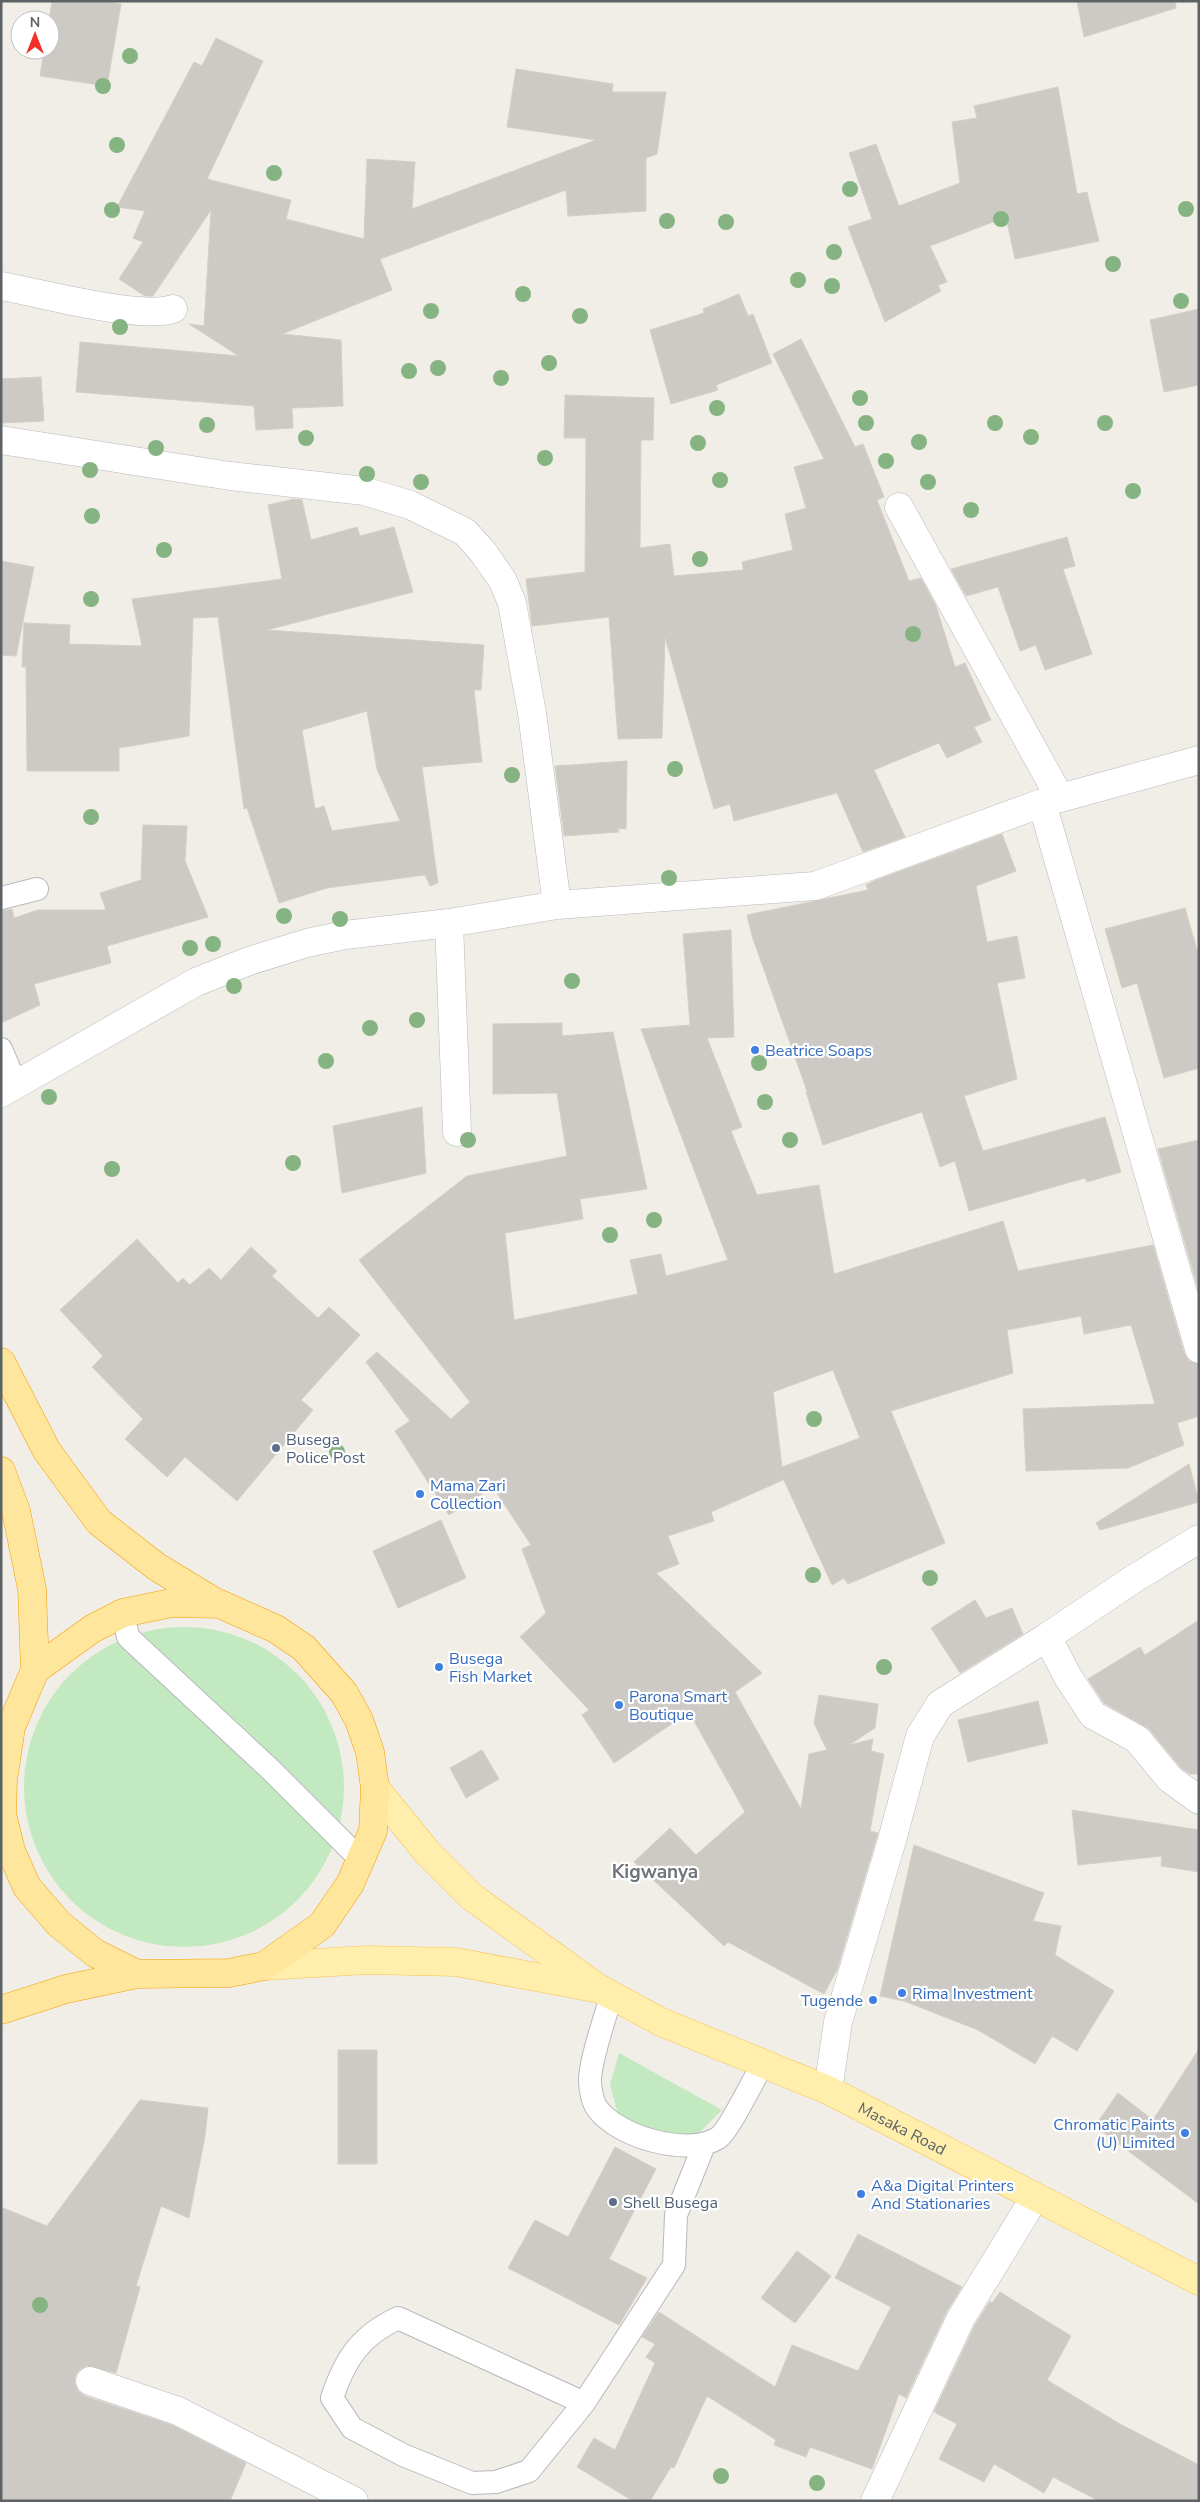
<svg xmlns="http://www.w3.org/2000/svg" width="1200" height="2502" viewBox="0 0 1200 2502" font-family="'Nunito Sans',sans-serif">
<rect width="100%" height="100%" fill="#f0eee6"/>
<path fill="#c3e9c1" d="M24 1787a160 160 0 1 1 320 0a160 160 0 1 1-320 0Z
M619 2053 722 2110 697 2135 677 2144 619 2118 610 2085Z"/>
<path fill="#cdcac5" stroke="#d6cfc4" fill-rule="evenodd" d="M52 1H105L121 4 107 86 40 76 44 50H50L49 20Z
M1077 1H1175L1176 8 1084 37Z
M216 38 263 61 207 179 291 200 286 219 364 239 367 159 415 162 412 209 596 140 507 127 516 69 613 84 612 92H666L657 154 646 158V211L568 216 566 190 380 259 392 290 282 334 341 340 343 406 292 408 293 428 256 430 254 406 76 392 80 342 239 356 189 324 204 326 211 210 153 296H145L119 279 143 242 133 238 145 211 117 207 194 62 202 66Z
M1058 87 1077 194 1087 192 1099 241 1015 259 1006 217 930 246 947 282 938 285 941 291 885 322 848 227 872 219 849 153 876 144 899 206 960 183 952 122 977 118 974 106Z
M739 294 748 316 753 314 772 363 716 385 718 390 671 404 650 330 704 313 703 309Z
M1199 309V385L1164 392 1150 320Z
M801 339 855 447 863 444 884 497 877 500 909 581 921 578 936 606 955 667 965 663 991 720 974 727 982 742 947 758 939 743 874 770 905 837 863 852 837 793 734 821 730 804 714 809 665 637 662 738 618 739 609 617 532 626 526 579 585 572 586 438H564L565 395 654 398 653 440H641L640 548 670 544 674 576 743 570 742 562 793 550 785 514 806 508 794 467 824 459 773 354Z
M41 377 44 421 1 423V379Z
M294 499 302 500 311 540 357 527 360 536 394 527 413 592 267 630 484 645 481 690H474L482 762 422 767 438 883 430 886 425 875 327 888 279 903 247 808 244 809 218 617 193 618 189 736 119 748V771H27L26 667H22L24 623 70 625 69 644 142 646 132 599 282 579 268 505ZM367 711 377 769 400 821 332 831 324 806 315 809 302 730Z
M1067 537 1075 566 1063 569 1092 654 1045 670 1036 645 1020 651 998 587 966 596 951 569Z
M1 561 34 567 16 656 1 655Z
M627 761 626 829 618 828 619 832 564 836 555 766Z
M143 825 187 826 185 861 208 917 107 946 111 963 34 984 40 1005 1 1023V911L12 909 14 918 38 910H106L100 893 141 880Z
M1002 834 1016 871 976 886 987 942 1017 936 1025 978 997 983 1017 1079 964 1096 983 1151 1105 1117 1121 1172 1087 1182 1085 1178 969 1211 955 1161 940 1167 922 1112 823 1145 806 1092 807 1091 752 936 747 915 868 890 866 885 876 880Z
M1185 908 1199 957V1068L1164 1078 1137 983 1122 988 1105 929Z
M731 930 734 1037 707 1038 742 1127 731 1131 757 1195 819 1185 834 1274 1003 1221 1018 1271 1153 1245 1184 1353 1189 1361 1199 1364V1416L1177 1423 1184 1445 1128 1468 1026 1471 1023 1409 1155 1404 1131 1325 1084 1334 1081 1316 1007 1330 1013 1373 891 1411 945 1543 848 1584 844 1578 832 1585 783 1478V1480L711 1512 714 1521 668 1536 679 1564 656 1573 762 1673 735 1692 801 1809 809 1754 827 1750 814 1723 819 1695 878 1704 875 1728 849 1745 873 1739 871 1751 884 1754 870 1831 878 1833 837 1970 824 1994 728 1942 724 1946 634 1862 670 1828 696 1855 745 1812 689 1712 614 1763 582 1715 589 1710 520 1637 546 1613 522 1549 531 1545 493 1487 449 1515 395 1431 410 1421 366 1362 377 1352 451 1419 470 1402 359 1260 467 1176 567 1156 557 1093 493 1094V1024L562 1023V1036L613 1032 647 1189 580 1199 583 1219 505 1233 514 1320 638 1294 630 1260 661 1254 666 1276 728 1260 641 1029 690 1025 683 934ZM833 1370 860 1438 782 1467 773 1392Z
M422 1107 426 1173 342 1193 333 1126Z
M1199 1140V1292L1158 1149Z
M137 1239 178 1283 183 1278 190 1285 209 1268 221 1280 251 1247 277 1271 272 1276 318 1318 329 1307 360 1335 301 1400 313 1410 237 1501 185 1457 167 1477 125 1439 143 1419 92 1367 103 1356 60 1310Z
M1189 1464 1199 1502 1100 1530 1096 1523Z
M441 1520 466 1578 398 1608 373 1551Z
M975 1600 986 1618 1012 1608 1023 1634 960 1673 931 1628Z
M1199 1620V1774H1190L1181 1768 1149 1729 1104 1703 1088 1679 1140 1647 1145 1655Z
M1038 1701 1048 1743 968 1762 958 1720Z
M482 1750 499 1779 466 1798 450 1768Z
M1072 1810 1199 1830V1872L1161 1866 1162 1856 1078 1865Z
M914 1845 1044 1893 1033 1921 1061 1926 1055 1955 1114 1991 1077 2051 1052 2036 1035 2064 978 2030 904 2001 880 1996Z
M1199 2049V2204L1095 2126 1118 2093 1153 2120Z
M338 2050H377V2164H338Z
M140 2100 208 2108 205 2136 189 2218 161 2206 136 2286 140 2287 116 2373 87 2366 80 2369 75 2376V2384L79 2392 85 2396 172 2425 246 2463 230 2501H1V2207L47 2226Z
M615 2147 656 2169 609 2259 647 2278 619 2325 508 2268 535 2220 568 2237Z
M858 2234 962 2287 947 2311 906 2398 899 2394 872 2469 810 2447 806 2457 774 2445 776 2440 707 2396 674 2468 671 2467 650 2501H633L577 2467 594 2438 615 2450 655 2363 646 2357 655 2344 642 2337 659 2312 775 2387 792 2345 858 2371 891 2307 835 2278Z
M797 2251 831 2276 795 2323 761 2298Z
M1000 2292 1071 2336 1047 2380 1120 2424 1199 2465V2501H1099L1053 2477 1044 2493 994 2464 984 2482 939 2459 957 2424 934 2412 975 2325 990 2301 992 2303Z"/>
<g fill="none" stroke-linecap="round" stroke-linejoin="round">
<defs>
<path id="service" d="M1 898 37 889
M1 1049 16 1084
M123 1613 128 1637 271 1770 361 1860
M612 1994C606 2014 589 2064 590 2082 590 2089 593 2103 597 2108 617 2137 688 2157 718 2138 728 2132 755 2077 763 2063
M584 2403 529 2471 496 2482 472 2483 403 2455 352 2428 332 2398C345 2359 360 2336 398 2318L584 2403 674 2265 676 2215 704 2145"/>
<path id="minor" d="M1 286C41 293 139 320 173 309
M1 440 230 476 364 491 410 505 465 532 483 552 503 581 512 603 532 713 557 905
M899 507 1060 798
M1042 803 1199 1349
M449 923 457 1132
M1 1093 196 982 249 961 307 943 345 935 449 923 557 905 815 886 1042 803 1199 760
M1047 1637 1068 1677 1093 1715 1137 1739 1170 1779 1199 1800
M828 2090 838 2022 892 1840 920 1736 940 1704 1047 1637 1132 1580 1199 1539
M90 2381 178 2411 354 2501
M875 2501 961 2318 1035 2197"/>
<g id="primary">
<path d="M375 1788 427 1852 472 1897 594 1985"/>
<path id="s1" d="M264 1966 367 1960 456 1962 600 1989 661 2022 828 2090 1199 2281"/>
</g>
<path id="trunk" d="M1 1362 47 1451 99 1522 157 1567 218 1604
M1 1471 16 1511 32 1589 35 1670
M171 1603 220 1604 276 1629 304 1648 344 1693 359 1720 370 1752 375 1788 373 1831 350 1884 322 1925 264 1966 229 1973 137 1974 95 1953 59 1924 27 1887 11 1851 2 1814 3 1780 11 1727 35 1670 92 1629 123 1613Z
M1 2010 66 1989 137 1974"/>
</defs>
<use href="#service" stroke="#b6b9bd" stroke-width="24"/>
<use href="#minor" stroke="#b6b9bd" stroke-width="29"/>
<use href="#primary" stroke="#f9c356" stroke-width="29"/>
<use href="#trunk" stroke="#f69d00" stroke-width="29"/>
<use href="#service" stroke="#fff" stroke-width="22"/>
<use href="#minor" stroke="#fff" stroke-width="28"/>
<use href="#primary" stroke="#ffeeac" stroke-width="28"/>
<use href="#trunk" stroke="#ffe69d" stroke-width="28"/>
</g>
<g fill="#86b382">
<circle cx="130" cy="56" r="8"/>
<circle cx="103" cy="86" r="8"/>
<circle cx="117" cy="145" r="8"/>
<circle cx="274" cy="173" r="8"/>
<circle cx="850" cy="189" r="8"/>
<circle cx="1186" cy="209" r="8"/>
<circle cx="112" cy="210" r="8"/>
<circle cx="1001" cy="219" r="8"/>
<circle cx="667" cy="221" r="8"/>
<circle cx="726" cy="222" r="8"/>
<circle cx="834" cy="252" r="8"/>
<circle cx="1113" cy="264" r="8"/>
<circle cx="798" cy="280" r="8"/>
<circle cx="832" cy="286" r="8"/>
<circle cx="523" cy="294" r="8"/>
<circle cx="1181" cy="301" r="8"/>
<circle cx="431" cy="311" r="8"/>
<circle cx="580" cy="316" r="8"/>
<circle cx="120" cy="327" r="8"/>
<circle cx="549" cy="363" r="8"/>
<circle cx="438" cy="368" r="8"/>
<circle cx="409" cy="371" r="8"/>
<circle cx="501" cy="378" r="8"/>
<circle cx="860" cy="398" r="8"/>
<circle cx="717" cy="408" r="8"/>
<circle cx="866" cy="423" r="8"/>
<circle cx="995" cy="423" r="8"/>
<circle cx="1105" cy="423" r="8"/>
<circle cx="207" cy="425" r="8"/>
<circle cx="1031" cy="437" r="8"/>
<circle cx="306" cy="438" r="8"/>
<circle cx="919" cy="442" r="8"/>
<circle cx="698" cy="443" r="8"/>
<circle cx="156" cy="448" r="8"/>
<circle cx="545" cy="458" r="8"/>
<circle cx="886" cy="461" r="8"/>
<circle cx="90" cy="470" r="8"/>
<circle cx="367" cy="474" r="8"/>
<circle cx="720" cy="480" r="8"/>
<circle cx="421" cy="482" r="8"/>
<circle cx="928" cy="482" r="8"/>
<circle cx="1133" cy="491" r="8"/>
<circle cx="971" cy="510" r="8"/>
<circle cx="92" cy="516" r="8"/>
<circle cx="164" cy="550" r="8"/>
<circle cx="700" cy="559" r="8"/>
<circle cx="91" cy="599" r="8"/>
<circle cx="913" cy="634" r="8"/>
<circle cx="675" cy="769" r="8"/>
<circle cx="512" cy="775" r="8"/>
<circle cx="91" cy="817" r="8"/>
<circle cx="669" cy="878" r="8"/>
<circle cx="284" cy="916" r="8"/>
<circle cx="340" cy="919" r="8"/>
<circle cx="213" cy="944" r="8"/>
<circle cx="190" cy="948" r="8"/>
<circle cx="572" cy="981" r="8"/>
<circle cx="234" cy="986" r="8"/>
<circle cx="417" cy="1020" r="8"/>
<circle cx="370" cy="1028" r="8"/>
<circle cx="326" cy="1061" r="8"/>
<circle cx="759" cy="1063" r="8"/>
<circle cx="49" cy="1097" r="8"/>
<circle cx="765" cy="1102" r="8"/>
<circle cx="468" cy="1140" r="8"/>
<circle cx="790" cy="1140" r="8"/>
<circle cx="293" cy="1163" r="8"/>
<circle cx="112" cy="1169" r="8"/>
<circle cx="654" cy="1220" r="8"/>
<circle cx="610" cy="1235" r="8"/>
<circle cx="814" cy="1419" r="8"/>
<circle cx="337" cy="1452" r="8"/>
<circle cx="813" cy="1575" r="8"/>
<circle cx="930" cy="1578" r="8"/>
<circle cx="884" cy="1667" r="8"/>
<circle cx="40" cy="2305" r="8"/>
<circle cx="721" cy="2476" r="8"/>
<circle cx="817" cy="2483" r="8"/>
</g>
<g fill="#3f7fe0" stroke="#fff" stroke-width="2">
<circle cx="755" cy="1050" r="5"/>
<circle cx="420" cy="1494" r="5"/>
<circle cx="439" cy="1667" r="5"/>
<circle cx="619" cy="1705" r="5"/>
<circle cx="902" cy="1993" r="5"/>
<circle cx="873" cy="2000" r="5"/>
<circle cx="1185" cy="2133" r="5"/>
<circle cx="861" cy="2194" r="5"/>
</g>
<g fill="#5c6f8a" stroke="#fff" stroke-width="2">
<circle cx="276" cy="1448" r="5"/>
<circle cx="613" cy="2202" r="5"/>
</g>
<g text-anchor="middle" stroke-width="4.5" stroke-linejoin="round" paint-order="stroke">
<g font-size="16" fill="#366cbe" stroke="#fff" text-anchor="start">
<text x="765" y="1056">Beatrice Soaps</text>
<text x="430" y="1491">Mama Zari<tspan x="430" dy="18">Collection</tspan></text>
<text x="449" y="1664">Busega<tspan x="449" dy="18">Fish Market</tspan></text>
<text x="629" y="1702">Parona Smart<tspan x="629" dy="18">Boutique</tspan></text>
<text x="912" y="1999">Rima Investment</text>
<text x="863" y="2006" text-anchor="end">Tugende</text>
<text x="1175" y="2130" text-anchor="end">Chromatic Paints<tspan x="1175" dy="18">(U) Limited</tspan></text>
<text x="871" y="2191">A&amp;a Digital Printers<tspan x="871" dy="18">And Stationaries</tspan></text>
</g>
<g font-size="16" fill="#4e5e75" stroke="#fff" text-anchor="start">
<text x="286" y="1445">Busega<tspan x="286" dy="18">Police Post</tspan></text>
<text x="623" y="2208">Shell Busega</text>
</g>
<g font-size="16" fill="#5d6267" stroke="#fff">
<text dy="6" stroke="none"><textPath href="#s1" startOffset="672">Masaka Road</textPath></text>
</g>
<g font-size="19" font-weight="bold" fill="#6e7479" stroke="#fff">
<text x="655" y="1878">Kigwanya</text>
</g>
</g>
<rect width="1200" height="2502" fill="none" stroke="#5d6267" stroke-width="5"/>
<g transform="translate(35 35)"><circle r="24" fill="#ffffff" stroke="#bec0c2"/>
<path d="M0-4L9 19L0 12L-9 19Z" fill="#f32f29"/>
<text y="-8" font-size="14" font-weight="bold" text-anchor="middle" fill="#5d6267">N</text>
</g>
</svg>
